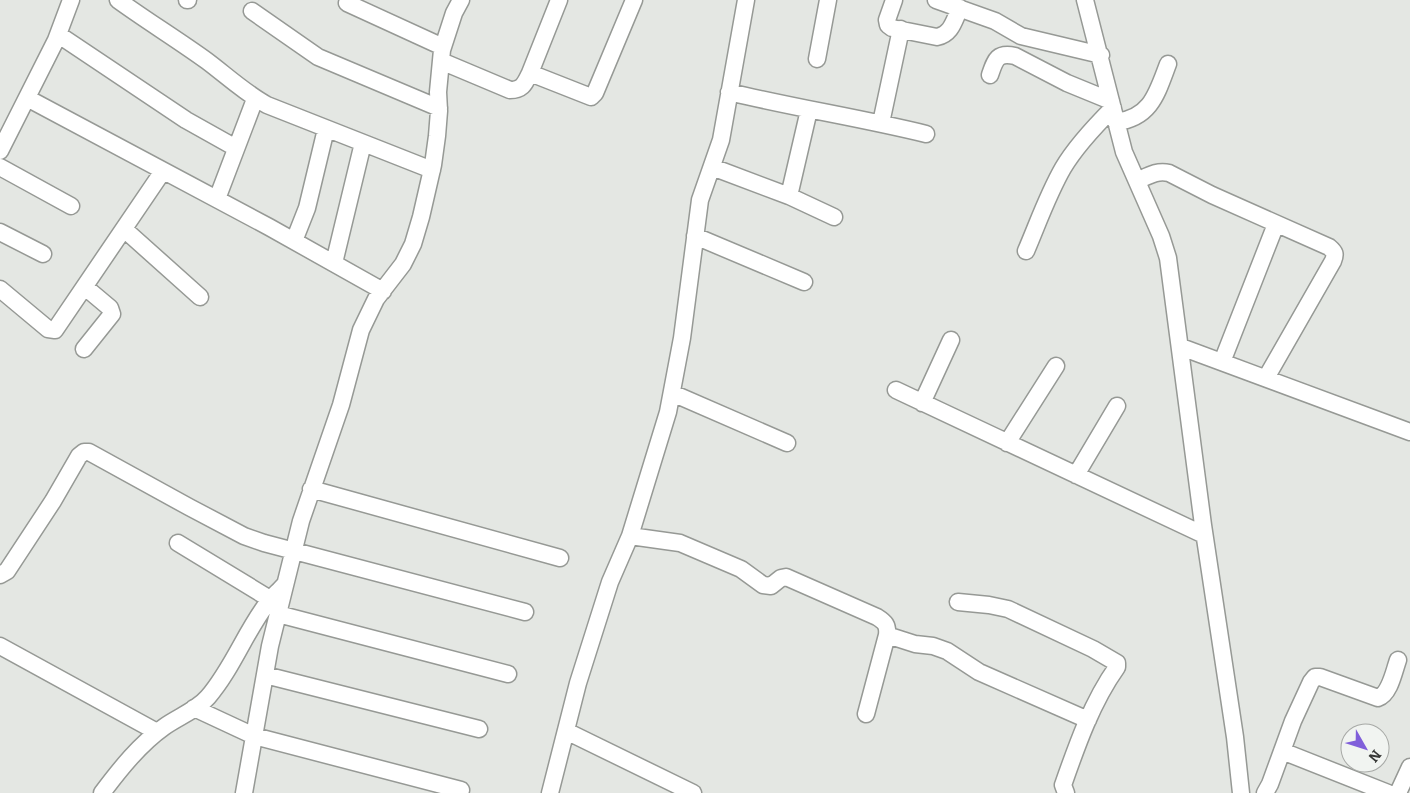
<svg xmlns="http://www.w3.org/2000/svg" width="1410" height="793" viewBox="0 0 1410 793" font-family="Bitter,serif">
<rect width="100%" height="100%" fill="#e4e7e3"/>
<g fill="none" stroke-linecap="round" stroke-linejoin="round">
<defs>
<path id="minor" d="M118 0C147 21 178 40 207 61 227 76 245 93 267 105L432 170
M187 0H188
M894 0 887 20 888 25 892 28 937 37C952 34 954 20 960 8
M936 0 995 21 1021 36 1101 55
M1085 0 1124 152 1161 236 1168 258 1203 525 1235 737 1241 793
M347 3 443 47
M252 11 318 57 439 108
M59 35 186 120 236 148
M817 59 828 0
M441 61 510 90C523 90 525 83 530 73L591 97 595 93 634 0
M530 73 559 0
M990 75C995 60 997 52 1015 56L1067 83 1111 101
M729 92C795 108 861 118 926 134
M27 98 269 227 383 291
M1116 122C1151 118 1157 93 1168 64
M881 123 901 29
M0 151 56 40 71 0
M0 167 71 206
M712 167 789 196 834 217
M1137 181C1148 176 1157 170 1169 173L1212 195 1329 247C1335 252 1336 254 1333 261L1266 378
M789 196 809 110
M217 199 255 99
M124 229 200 297
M0 232 43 254
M695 236 804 282
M294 241 307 208 326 129
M1026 251C1038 223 1048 194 1063 168 1076 146 1094 127 1113 108
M334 263 363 143
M0 289 48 329 55 330 163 171
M1181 347 1410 432
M84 349 112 314 110 308 85 287
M1222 362 1276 224
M896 390 1204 535
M672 393 787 443
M922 403 951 340
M1007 443 1056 366
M1076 475 1117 406
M311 489 560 558
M630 536 680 543 741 569 763 585 771 586 781 578 786 577 877 617C885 622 888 625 887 635L866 714
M178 543 270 599
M0 575 7 571 53 501 79 456 84 452H89L189 507 244 536 264 543 525 612
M958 602 989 605 1008 609 1093 649 1117 663V667C1092 702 1077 745 1063 785L1066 793
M278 614 508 674
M887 635 915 644 933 646 947 651 979 672 1088 720
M0 646 157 732
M265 675 479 729
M194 708 254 736 461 790
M566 731 693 793
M1282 751 1388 793
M102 793C120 769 140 744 164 727 178 717 197 710 208 697 233 668 246 630 269 601 274 595 280 590 285 584
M244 793 270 646 301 521 341 405 361 330 376 299 403 264 413 244 421 217 433 165 437 136 439 111 438 92 442 50 454 13 461 0
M550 793 578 683 610 582 630 536 668 412 682 338 700 200 721 140 746 0
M1265 793 1270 784 1293 721 1311 682 1315 677H1320L1378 698C1390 694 1394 671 1398 660
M1398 793 1410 767"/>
</defs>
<use href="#minor" stroke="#969995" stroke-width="19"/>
<use href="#minor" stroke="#fff" stroke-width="16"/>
</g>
<g transform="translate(1365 748) rotate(129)"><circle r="24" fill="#f1f4f1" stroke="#a7a9a6"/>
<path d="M0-4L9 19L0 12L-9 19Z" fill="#805fda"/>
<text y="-8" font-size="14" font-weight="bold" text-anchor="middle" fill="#373836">N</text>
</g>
</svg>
